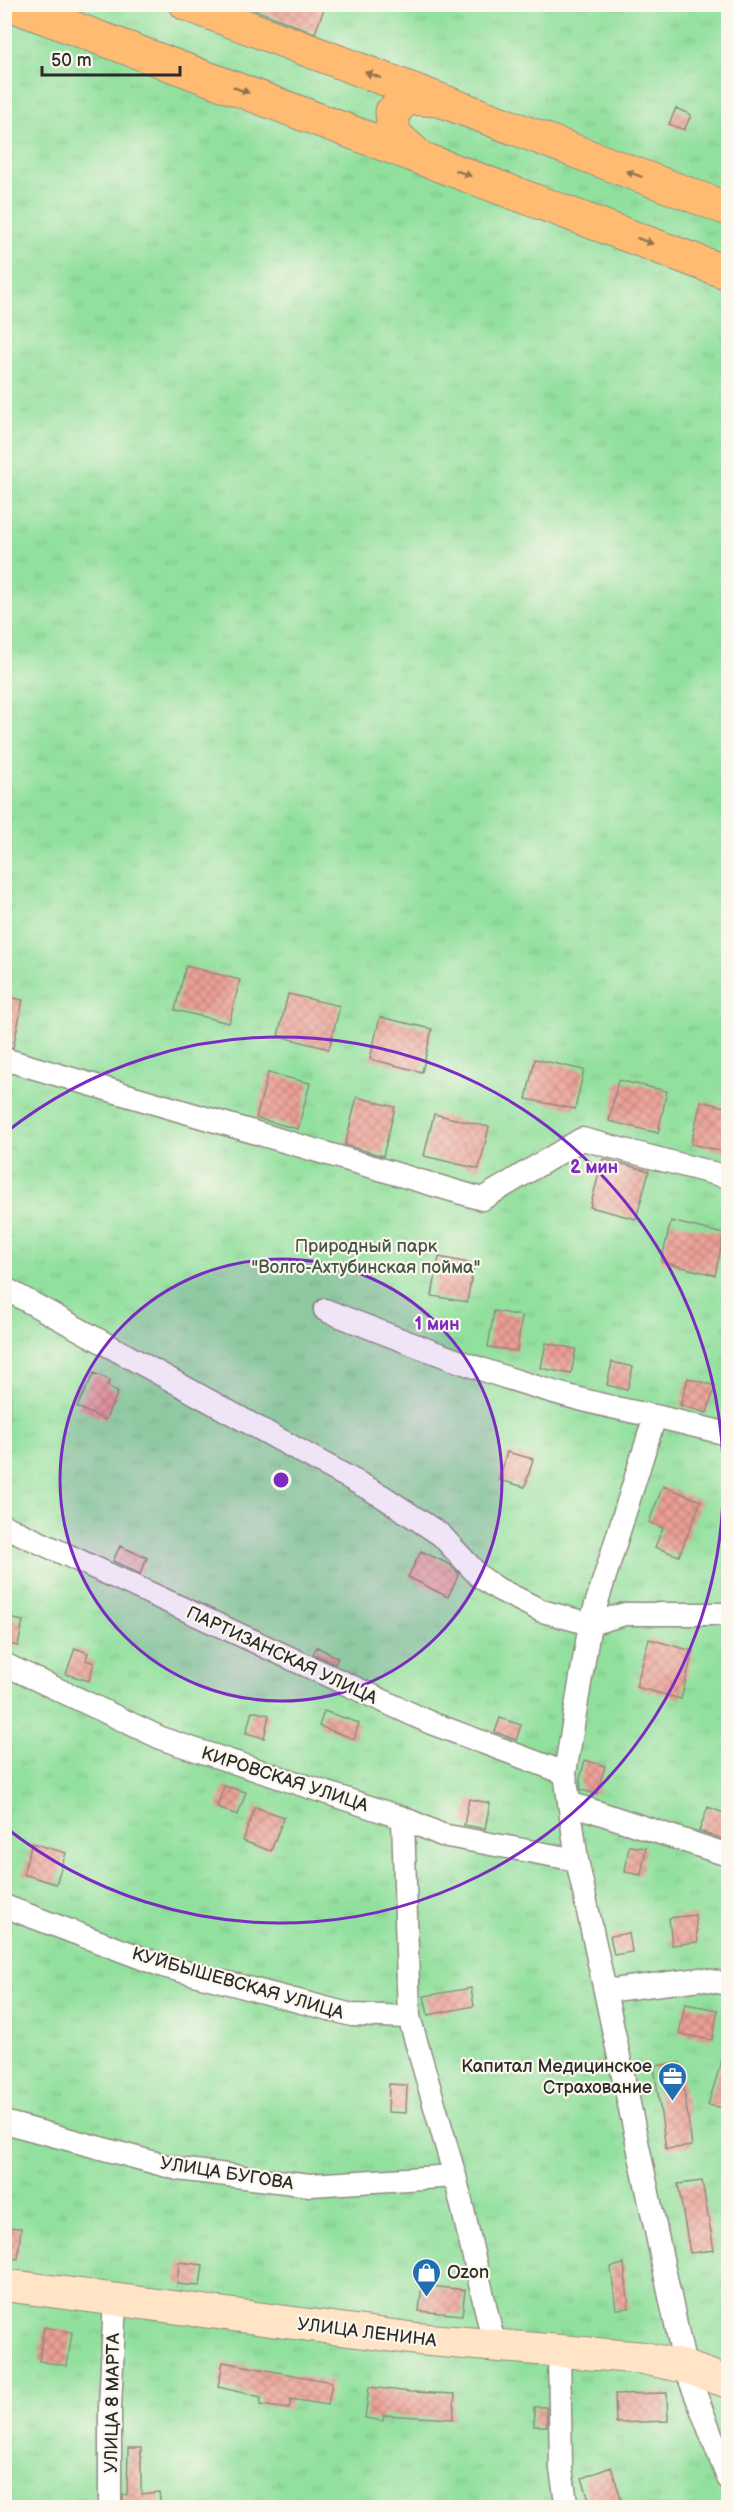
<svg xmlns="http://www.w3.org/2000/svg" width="733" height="2512" viewBox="0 0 733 2512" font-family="'Balsamiq Sans',sans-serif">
<defs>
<pattern id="park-tufts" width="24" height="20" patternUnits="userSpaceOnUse" patternTransform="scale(1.5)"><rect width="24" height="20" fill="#92e09e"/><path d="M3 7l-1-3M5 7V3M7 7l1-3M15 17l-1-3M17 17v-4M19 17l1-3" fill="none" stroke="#7ec088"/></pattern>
<pattern id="building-cross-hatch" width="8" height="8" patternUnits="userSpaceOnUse" patternTransform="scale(1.5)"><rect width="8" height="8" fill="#ec9f95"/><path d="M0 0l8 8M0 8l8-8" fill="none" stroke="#bf827a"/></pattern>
</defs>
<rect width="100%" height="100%" fill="#fbf7ec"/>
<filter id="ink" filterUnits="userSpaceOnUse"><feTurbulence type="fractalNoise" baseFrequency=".0167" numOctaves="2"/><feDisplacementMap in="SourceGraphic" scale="12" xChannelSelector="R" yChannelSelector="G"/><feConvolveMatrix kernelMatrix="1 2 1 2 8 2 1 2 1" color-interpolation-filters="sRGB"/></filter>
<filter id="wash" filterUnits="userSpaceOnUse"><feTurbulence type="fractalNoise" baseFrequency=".008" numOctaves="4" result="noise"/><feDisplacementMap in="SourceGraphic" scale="24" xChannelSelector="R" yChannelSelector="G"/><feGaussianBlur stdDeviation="1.35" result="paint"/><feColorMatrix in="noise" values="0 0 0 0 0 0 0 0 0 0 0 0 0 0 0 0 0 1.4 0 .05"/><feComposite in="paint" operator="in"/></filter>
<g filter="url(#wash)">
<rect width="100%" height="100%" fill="#f3ecd6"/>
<path fill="url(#park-tufts)" stroke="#5e8664" stroke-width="1.5" d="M5 5H728V2507H5Z"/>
<g id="blocks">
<path fill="url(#building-cross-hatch)" d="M240 4H310L324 9 315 33Z
M676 108 691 115 684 130 669 124Z
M186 966 240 980 229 1023 175 1010Z
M288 994 340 1006 329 1049 278 1036Z
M4 996 23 1000 13 1048 4 1046Z
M380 1017 432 1029 422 1072 370 1059Z
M535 1059 584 1070 575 1109 526 1099Z
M268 1073 310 1083 298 1129 256 1118Z
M618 1080 667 1091 658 1133 609 1121Z
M357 1097 395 1107 383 1156 345 1145Z
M701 1101 729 1108V1153L691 1144Z
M434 1114 489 1127 479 1169 424 1156Z
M603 1159 649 1171 636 1219 590 1207Z
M671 1221 724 1234 715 1275 661 1262Z
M439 1257 474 1264 467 1302 432 1296Z
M494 1311 522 1316 517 1351 488 1347Z
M546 1343 576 1349 571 1374 541 1368Z
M612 1362 633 1367 627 1390 607 1385Z
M94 1373 110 1380 107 1386 118 1392 105 1420 77 1407Z
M688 1378 715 1386 707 1413 680 1405Z
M507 1452 533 1459 525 1487 499 1480Z
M663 1486 701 1501 679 1556 655 1547 663 1528 649 1522Z
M120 1546 147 1558 140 1574 113 1561Z
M421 1551 451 1565 459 1574 448 1597 408 1577Z
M9 1618 23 1621 18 1646 4 1643Z
M649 1639 693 1651 681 1699 636 1687Z
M317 1647 338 1658 335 1664 313 1654Z
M75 1648 88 1653 86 1660 94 1663 89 1681 66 1674Z
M252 1711 269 1715 264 1738 246 1733Z
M324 1711 359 1723 354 1739 319 1726Z
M500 1718 521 1725 516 1740 495 1732Z
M585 1760 605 1766 597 1794 581 1790 580 1779Z
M224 1786 246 1792 238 1815 217 1808Z
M469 1799 490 1803 485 1829 464 1825Z
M255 1807 284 1817 271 1851 243 1841Z
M708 1807 729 1815 726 1840 699 1831Z
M32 1843 66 1853 56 1884 23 1874Z
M629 1846 646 1848 641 1875 625 1872Z
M695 1915 698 1942 672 1945 669 1918Z
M629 1933 632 1952 614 1955 610 1936Z
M471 1988 474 2006 428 2015 424 1996Z
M685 2004 718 2010 712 2040 679 2034Z
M725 2050 729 2051V2109L708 2105Z
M680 2063 692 2146 666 2149 654 2066Z
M389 2084 407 2085 406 2113 388 2112Z
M702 2181 714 2250 690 2253 678 2184Z
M4 2227 21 2228 18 2259 4 2257Z
M179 2262 203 2265 200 2286 177 2284Z
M624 2264 629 2308 616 2309 611 2267Z
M422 2285 465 2290 462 2315 419 2311Z
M44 2327 72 2332 67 2366 39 2361Z
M223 2362 332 2382 328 2405 291 2399 289 2409 260 2405 261 2397 218 2387Z
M369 2387 410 2392 455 2394 453 2419 384 2415 383 2421 365 2418Z
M667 2393 668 2421 616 2423 615 2394Z
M534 2407H546L547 2426H534Z
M128 2448H141V2494L159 2492 161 2508H123V2495H127Z
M611 2467 621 2498 592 2508 582 2478Z"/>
</g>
</g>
<g filter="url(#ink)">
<use href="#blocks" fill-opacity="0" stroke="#8f8c80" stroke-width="1.5"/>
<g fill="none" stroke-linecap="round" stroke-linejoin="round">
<defs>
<path id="street" d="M4 1059 482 1199 582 1139 728 1177
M4 1288 382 1496 441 1535 479 1576 498 1589 542 1611 590 1624 655 1416C540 1395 433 1353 325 1310
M655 1416 728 1434
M4 1526 431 1723 565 1773
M4 1664 163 1739 403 1818 442 1835 577 1860
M569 1803 728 1855
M403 1818 409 2017 455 2176 495 2348
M4 1906 163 1966 352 2015 409 2017
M728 1984 701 1979 605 1991 685 2367 728 2478
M605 1991 577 1860 565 1773 590 1624 625 1614H728
M4 2122 178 2169 310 2185 455 2176
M559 2351 561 2469 567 2508
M110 2508V2408L115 2299"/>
<path id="secondary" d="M4 2285 417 2339 644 2358 685 2367 728 2382"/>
<path id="primary" d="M9 4 728 273
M186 4 728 209
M417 155 394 134 392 112 408 98 438 100"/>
</defs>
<use href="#street" stroke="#8f8c80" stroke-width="25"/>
<use href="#secondary" stroke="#8f8c80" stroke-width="34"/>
<use href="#primary" stroke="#8f8c80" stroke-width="35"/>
<use href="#street" stroke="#fff" stroke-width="22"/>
<use href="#secondary" stroke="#ffe4c6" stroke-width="32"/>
<use href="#primary" stroke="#febb71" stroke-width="33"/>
</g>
<defs><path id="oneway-solid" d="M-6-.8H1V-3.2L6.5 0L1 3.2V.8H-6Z" transform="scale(1.5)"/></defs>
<g fill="#94734e">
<use href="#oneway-solid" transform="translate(373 75) rotate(-159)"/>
<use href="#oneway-solid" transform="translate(241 90) rotate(20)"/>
<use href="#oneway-solid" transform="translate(463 173) rotate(21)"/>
<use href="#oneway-solid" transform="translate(634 174) rotate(-159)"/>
<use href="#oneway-solid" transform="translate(645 241) rotate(21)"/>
</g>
</g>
<circle cx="281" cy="1480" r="221" fill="#7b2cbf" fill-opacity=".12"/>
<g fill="none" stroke="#7b2cbf" stroke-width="3">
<circle cx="281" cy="1480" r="221"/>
<path d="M5 1133A443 443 0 1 1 5 1827"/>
</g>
<defs>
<symbol id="office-pin" viewBox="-11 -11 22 30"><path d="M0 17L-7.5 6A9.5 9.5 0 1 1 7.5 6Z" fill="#1f6fb2" stroke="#fbf7ec"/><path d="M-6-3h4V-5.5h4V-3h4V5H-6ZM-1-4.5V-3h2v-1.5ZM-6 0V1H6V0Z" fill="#fff"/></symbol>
<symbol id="shop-pin" viewBox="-11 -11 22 30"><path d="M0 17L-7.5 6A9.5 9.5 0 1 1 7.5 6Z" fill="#1f6fb2" stroke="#fbf7ec"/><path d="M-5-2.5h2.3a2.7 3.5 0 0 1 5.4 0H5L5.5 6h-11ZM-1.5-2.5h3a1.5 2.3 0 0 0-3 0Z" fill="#fff"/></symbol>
</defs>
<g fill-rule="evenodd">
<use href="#office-pin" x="656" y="2060" width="33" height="45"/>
<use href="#shop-pin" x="410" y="2256" width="33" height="45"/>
</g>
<g text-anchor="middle" stroke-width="4.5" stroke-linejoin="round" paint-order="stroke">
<g font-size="18" fill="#455848" stroke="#fbf7ec">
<text x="366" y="1252">Природный парк<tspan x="366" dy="21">"Волго-Ахтубинская пойма"</tspan></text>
</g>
<g font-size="18" fill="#2b2b2b" stroke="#fbf7ec">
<text transform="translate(282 1655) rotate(25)" y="6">ПАРТИЗАНСКАЯ УЛИЦА</text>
<text transform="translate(285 1779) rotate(18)" y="6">КИРОВСКАЯ УЛИЦА</text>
<text transform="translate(238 1983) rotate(16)" y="6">КУЙБЫШЕВСКАЯ УЛИЦА</text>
<text transform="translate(227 2173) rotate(9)" y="6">УЛИЦА БУГОВА</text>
<text transform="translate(367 2332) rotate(7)" y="6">УЛИЦА ЛЕНИНА</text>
<text transform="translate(112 2403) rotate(-89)" y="6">УЛИЦА 8 МАРТА</text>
</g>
<g font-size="18" fill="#2b2b2b" stroke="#fbf7ec" text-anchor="end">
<text x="652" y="2072">Капитал Медицинское<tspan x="652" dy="21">Страхование</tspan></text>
<text x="447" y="2278" text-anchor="start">Ozon</text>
</g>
</g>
<circle cx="281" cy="1480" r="9" fill="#7b2cbf" stroke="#fbf7ec" stroke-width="3"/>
<g font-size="18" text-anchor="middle" font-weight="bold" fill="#7b2cbf" stroke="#fbf7ec" stroke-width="4.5" stroke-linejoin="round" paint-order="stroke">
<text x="594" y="1173">2 мин</text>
<text x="437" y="1330">1 мин</text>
</g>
<rect width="733" height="2512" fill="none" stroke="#fbf7ec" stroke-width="24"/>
<path d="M42 66v9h138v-9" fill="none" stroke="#2b2b2b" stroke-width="3"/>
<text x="51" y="66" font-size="18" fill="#2b2b2b" stroke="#fbf7ec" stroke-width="4.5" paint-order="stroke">50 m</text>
</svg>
